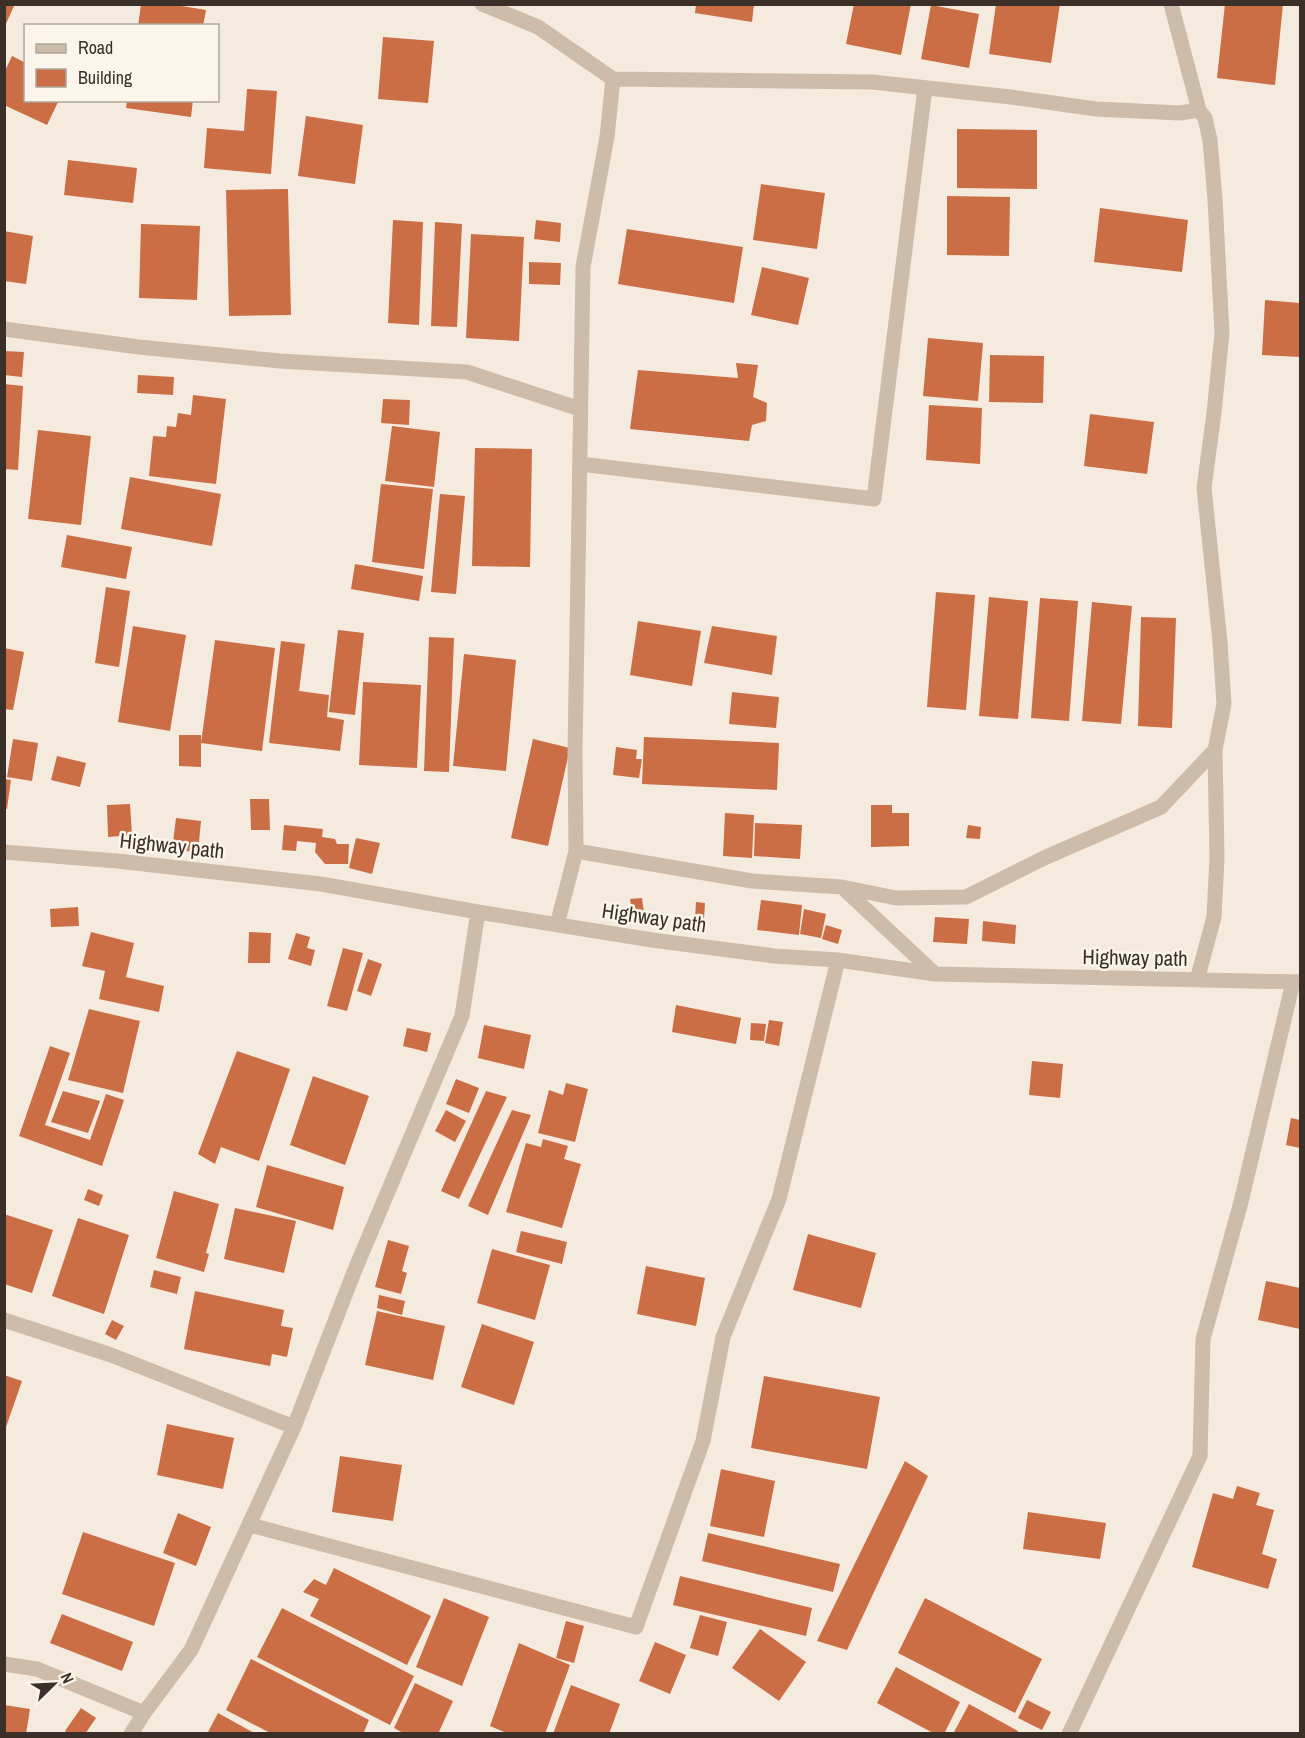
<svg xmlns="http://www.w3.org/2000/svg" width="1305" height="1738" viewBox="0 0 1305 1738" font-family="'Archivo Narrow',sans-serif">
<rect width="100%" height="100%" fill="#f4ebde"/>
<path fill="#cb6d45" d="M4 4H15L4 28Z
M141 4H170L206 10 203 26H138Z
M696 4H754L752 22 695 13Z
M854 4H911L901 55 846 44Z
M996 4H1060L1051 63 989 54Z
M1225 4H1283L1275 85 1217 78Z
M931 5 979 14 969 68 921 59Z
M383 37 434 41 428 103 378 99Z
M12 56 26 63V100H59L47 125 4 105V73Z
M247 89 277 91 271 174 204 168 207 128 244 131Z
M127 100H193L191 117 126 108Z
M306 116 363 125 355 184 298 176Z
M957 129 1037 130V189L957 188Z
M68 160 137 168 133 203 64 195Z
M761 184 825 193 817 249 753 240Z
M288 189 291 315 229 316 226 190Z
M947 196 1010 197 1009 256 947 255Z
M1100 208 1188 220 1182 272 1094 262Z
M393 220 423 222 419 325 388 323Z
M536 220 561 223 560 242 534 239Z
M435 222 462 224 457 327 431 326Z
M141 224 200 226 197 300 139 298Z
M627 229 743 247 734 303 618 284Z
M4 231 33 236 26 284 4 281Z
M471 234 524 237 519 341 466 338Z
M529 262 561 263 560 285 529 284Z
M762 267 809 278 798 325 751 315Z
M1265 300 1300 303V357L1262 355Z
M928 338 983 343 978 401 923 396Z
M4 351 24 352 22 377 4 375Z
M990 355 1044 356 1043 403 989 402Z
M736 363 758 365 753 397 767 403 766 421 752 425 749 441 630 429 638 370 738 378Z
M138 375 174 377 173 395 137 393Z
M4 384 23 386 18 470 4 469Z
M193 395 226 399 216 484 149 476 153 436 166 437 167 426 176 427 178 413 191 415Z
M383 399 410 400 409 425 381 423Z
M929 405 982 408 980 464 926 460Z
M1090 414 1154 422 1147 474 1084 466Z
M392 426 440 432 434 487 385 481Z
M38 430 91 436 81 525 28 519Z
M475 448 532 449 530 567 472 566Z
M130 477 221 494 212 546 121 529Z
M381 484 433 489 424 569 372 562Z
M440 494 465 496 456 594 431 592Z
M67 535 132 547 126 579 61 567Z
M355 564 423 576 419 601 351 589Z
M106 587 130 591 119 667 95 663Z
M936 592 975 595 966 710 927 707Z
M989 597 1028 601 1018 719 979 716Z
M1040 598 1078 601 1069 721 1031 718Z
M1092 602 1132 606 1121 724 1082 721Z
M1141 617 1176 618 1172 728 1138 726Z
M638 621 701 631 692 686 630 675Z
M133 626 186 635 170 731 118 722Z
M712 626 777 636 772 675 704 663Z
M338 630 364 633 355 715 329 712Z
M429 637 454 638 449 772 424 771Z
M215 640 275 648 262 751 201 743Z
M281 641 305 644 299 691 329 695 327 717 344 720 340 751 269 743Z
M4 648 24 652 13 710 4 709Z
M464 654 516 660 506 771 453 766Z
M363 682 421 685 417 768 359 765Z
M732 692 779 697 776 728 729 724Z
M179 735H201V767L179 766Z
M644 737 779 743 777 790 642 784Z
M13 739 38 743 32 781 7 777Z
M533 739 570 748 548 846 511 838Z
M616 747 637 750 636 759H642L639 778 613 775Z
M57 756 86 763 80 787 51 780Z
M4 779 11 780 7 809H4Z
M250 799H269L270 830H251Z
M130 804 132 835 108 837 107 805Z
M871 805H892V813H909V846L871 847Z
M725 813 754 815 752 858 723 856Z
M176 818 201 821 198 852 172 850Z
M755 823 802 825 800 859 754 856Z
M284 825 323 829 322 837 335 839 337 844H349L348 864H325L315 852 316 843 297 841 296 851 282 850Z
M968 825 981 827 980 839 966 838Z
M356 838 380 843 372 874 349 868Z
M642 898 645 920 634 922 630 899Z
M761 900 802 905 799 935 757 930Z
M696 902 705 903 704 919H695Z
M78 907 79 926 51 927 50 909Z
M804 909 826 914 821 938 800 934Z
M935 917 969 919 967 944 933 942Z
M983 921 1016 925 1015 944 982 941Z
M826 925 842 930 838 944 822 939Z
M91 932 134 943 126 977 164 986 159 1012 99 999 105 971 82 966Z
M249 932 271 933 270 963H248Z
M296 933 310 937 307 948 315 950 311 966 288 959Z
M343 948 363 953 347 1011 327 1006Z
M368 959 382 964 371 996 357 991Z
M676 1005 741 1018 736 1044 672 1032Z
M89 1009 140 1021 123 1093 68 1080Z
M769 1020 783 1022 779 1046 765 1043Z
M751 1023 766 1024 764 1041 750 1040Z
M484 1025 531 1035 524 1069 478 1058Z
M407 1028 431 1033 427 1052 403 1046Z
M50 1046 70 1053 45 1125 90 1140 106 1094 124 1100 102 1166 19 1136Z
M237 1051 290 1069 259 1161 221 1147 215 1164 198 1154Z
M1032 1061 1063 1064 1060 1098 1029 1095Z
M313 1076 369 1096 345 1165 290 1145Z
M456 1079 479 1088 469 1113 446 1104Z
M566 1083 588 1089 575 1142 538 1133 549 1090 563 1095Z
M63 1091 100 1101 88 1133 51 1122Z
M486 1091 507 1097 459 1199 441 1191Z
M446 1110 466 1121 455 1142 435 1131Z
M512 1110 531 1115 488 1215 468 1206Z
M1291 1118 1300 1120V1148L1286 1145Z
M543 1139 568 1146 564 1159 581 1164 562 1228 506 1212 526 1143 541 1147Z
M267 1165 344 1187 333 1230 256 1207Z
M88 1189 103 1195 99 1206 84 1200Z
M174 1191 219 1204 206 1253 209 1254 204 1272 156 1258Z
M235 1208 296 1221 284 1273 224 1259Z
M4 1214 53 1230 32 1293 4 1284Z
M78 1218 129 1235 104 1314 52 1296Z
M521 1231 567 1242 562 1264 516 1252Z
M808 1234 876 1253 861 1308 793 1290Z
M388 1240 409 1246 402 1271 407 1273 401 1294 375 1287Z
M492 1249 550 1265 535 1320 477 1303Z
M646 1266 705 1278 696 1326 637 1314Z
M154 1270 181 1277 177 1294 150 1287Z
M1266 1281 1300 1288V1329L1258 1320Z
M195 1291 284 1310 281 1326 293 1328 287 1357 272 1354 270 1366 184 1349Z
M379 1295 405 1301 402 1315 377 1308Z
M377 1311 445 1326 433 1380 365 1365Z
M112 1320 124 1326 116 1340 105 1334Z
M482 1324 534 1342 514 1405 461 1387Z
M4 1375 22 1381 5 1430H4Z
M764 1376 880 1397 867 1469 751 1448Z
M167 1424 234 1438 223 1489 157 1475Z
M340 1456 402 1465 393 1521 332 1512Z
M905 1461 928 1476 847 1650 817 1641Z
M721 1469 775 1481 764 1537 710 1526Z
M1237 1486 1260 1493 1256 1505 1274 1510 1262 1554 1277 1559 1268 1589 1192 1567 1213 1493 1233 1499Z
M1028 1512 1106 1523 1100 1559 1023 1549Z
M178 1513 211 1527 196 1566 163 1553Z
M83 1532 175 1563 154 1626 62 1594Z
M708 1533 840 1564 833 1592 702 1561Z
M334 1568 431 1616 407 1665 310 1616 319 1599 303 1592 314 1579 326 1585Z
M680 1576 812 1608 806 1636 673 1605Z
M444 1598 489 1617 462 1686 416 1667Z
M925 1598 1042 1659 1015 1713 898 1653Z
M282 1608 414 1676 390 1725 257 1657Z
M62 1614 133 1642 122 1671 50 1643Z
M700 1615 727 1622 718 1656 690 1648Z
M566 1621 584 1626 574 1663 556 1658Z
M760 1629 806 1662 779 1701 732 1668Z
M655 1642 686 1655 670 1694 639 1681Z
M519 1643 570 1665 545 1734H509L490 1726Z
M251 1659 369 1720 363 1734H272L226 1710Z
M896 1667 960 1702 944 1734H935L877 1703Z
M415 1683 453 1701 438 1734H405L394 1728Z
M571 1685 620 1704 609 1734H553Z
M1027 1700 1051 1712 1042 1730 1018 1718Z
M969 1704 1018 1731 1017 1734H953Z
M4 1705 30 1709 26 1734H4Z
M81 1708 96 1718 85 1734H68L65 1731Z
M218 1713 256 1734H207Z"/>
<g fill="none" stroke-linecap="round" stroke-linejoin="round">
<path stroke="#cdbca9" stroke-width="15" d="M482 4 538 27 613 79 607 137 583 267 575 752 576 851 557 925
M1171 4 1199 110
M613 79 872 82 1011 97 1096 109 1180 113 1199 110 1205 118 1210 140 1215 199 1222 333 1214 413 1204 488 1220 642 1224 704 1215 750 1217 858 1214 917 1197 980
M4 329 139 347 280 361 467 372 580 409
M580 464 874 499 925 88
M576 851 752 881 842 887 935 974
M4 852 117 861 321 884 478 912 652 940 774 956 838 960 935 974 1300 982
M842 887 896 898 966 897 1044 858 1161 807 1215 750
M4 1320 111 1355 294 1427
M250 1525 636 1627 703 1441 723 1337 779 1199 838 960
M4 1664 37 1669 144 1713
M131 1734 144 1713 191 1650 294 1427 354 1272 462 1016 478 912
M1069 1734 1200 1456 1203 1339 1241 1202 1293 982"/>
</g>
<g text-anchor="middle" stroke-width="5" stroke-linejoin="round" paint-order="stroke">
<g font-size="21" fill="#3a3029" stroke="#fbf5eb">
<text transform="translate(172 846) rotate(6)" y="7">Highway path</text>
<text transform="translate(654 918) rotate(8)" y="7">Highway path</text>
<text transform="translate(1135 958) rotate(1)" y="7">Highway path</text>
</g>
</g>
<rect width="1305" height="1738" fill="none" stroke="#3a3029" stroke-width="12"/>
<rect x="24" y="24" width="195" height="78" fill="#fbf5eb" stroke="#aea69d" stroke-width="1.5"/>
<rect x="36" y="44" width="30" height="9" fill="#cdbca9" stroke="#aea69d" stroke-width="1.5"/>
<text x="78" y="54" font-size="18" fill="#3a3029">Road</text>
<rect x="36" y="69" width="30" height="18" fill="#cb6d45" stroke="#aea69d" stroke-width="1.5"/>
<text x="78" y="84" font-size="18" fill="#3a3029">Building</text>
<g transform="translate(54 1684) rotate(66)" stroke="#fbf5eb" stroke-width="4.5" paint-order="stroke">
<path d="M0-4.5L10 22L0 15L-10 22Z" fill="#3a3029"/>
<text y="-9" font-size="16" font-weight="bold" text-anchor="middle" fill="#3a3029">N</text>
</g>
</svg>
